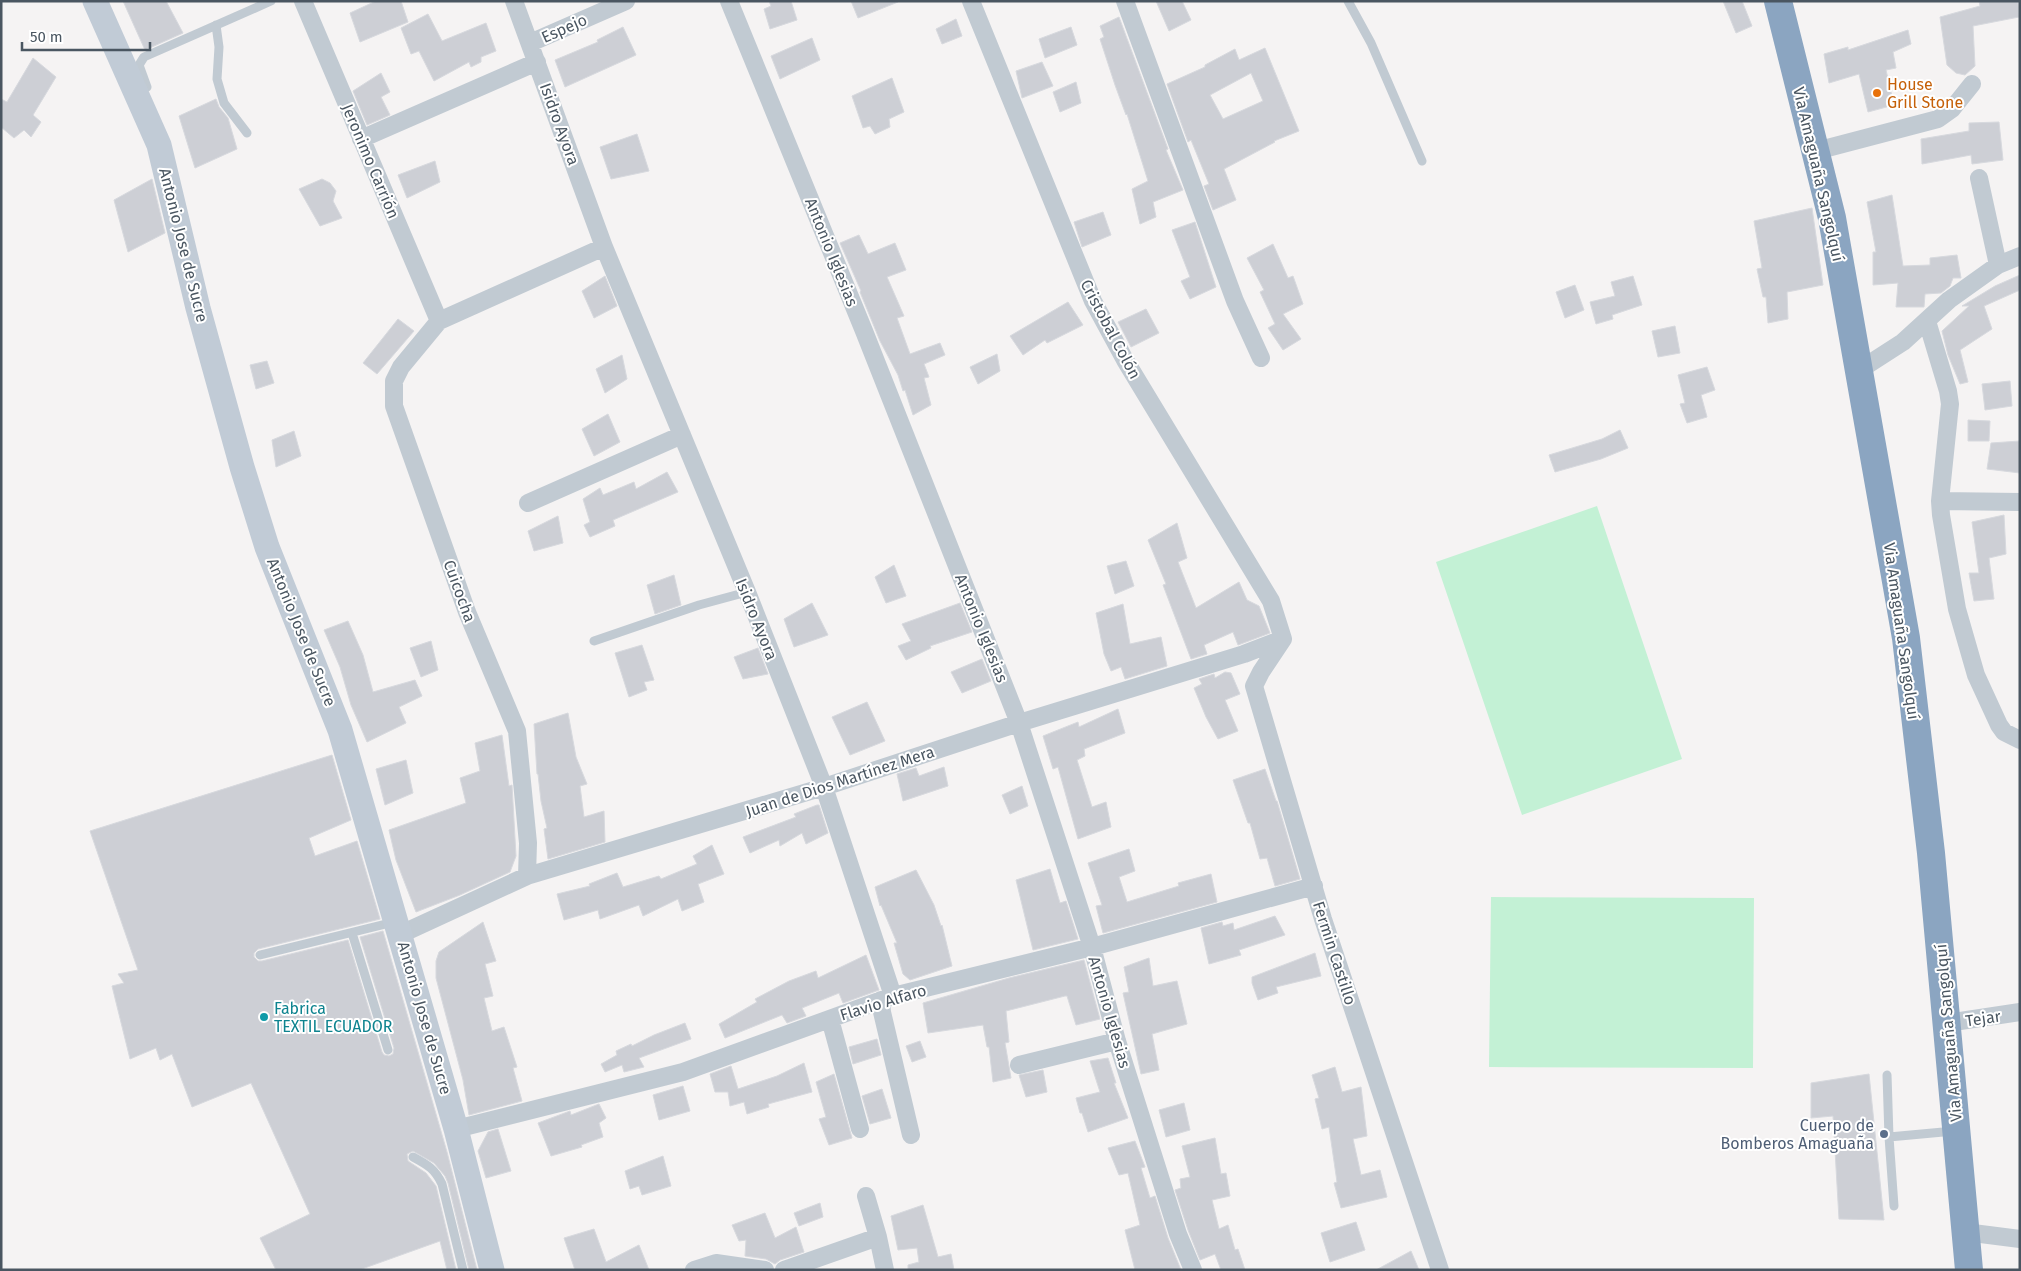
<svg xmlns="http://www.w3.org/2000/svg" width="2021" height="1271" viewBox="0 0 2021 1271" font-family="'Fira Sans',sans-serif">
<rect width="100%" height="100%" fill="#f5f3f3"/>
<path fill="#c3f1d5" d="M1597 506 1682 759 1522 815 1436 562Z
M1491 897 1754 898 1753 1068 1489 1067Z"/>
<path fill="#cdcfd5" stroke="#d7d9de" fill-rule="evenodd" d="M123 1H166L183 33 145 50Z
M376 1H401L408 22 360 42 350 13Z
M769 1H791L797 20 770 29 764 9 771 6Z
M851 1H898V2L858 18Z
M1156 1H1182L1191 20 1169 31Z
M1723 1H1742L1752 26 1736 33Z
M1979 1H2018L2019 17 1973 26 1975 66 1965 75 1956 73 1947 65 1940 17 1980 6Z
M428 14 442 41 486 23 496 51 481 57V62L471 67 469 62 434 81 419 51 411 54 401 28Z
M1119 17 1168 149 1166 150 1183 190 1153 202 1156 217 1140 224 1132 189 1148 181 1127 114 1126 115 1115 85 1100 39 1104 37 1100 26Z
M956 19 962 36 942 44 936 29Z
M623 27 636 55 565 87 555 60 598 42 597 40Z
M1071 27 1077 45 1045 58 1039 39Z
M1908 30 1911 44 1893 52 1896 68 1886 70 1894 105 1868 112 1859 74 1829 83 1824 54 1848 47V50Z
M812 38 820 60 780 79 771 56Z
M1265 48 1299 131 1274 141 1275 142 1224 169 1236 200 1213 210 1204 186 1209 184 1191 140 1188 142 1167 84 1205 67V65L1235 49 1239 60ZM1251 73 1263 101 1223 119 1210 95Z
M33 58 56 77 33 115 41 122 31 137 24 130 14 138 1 127V99L7 102Z
M1042 62 1053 86 1022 98 1016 71Z
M381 73 390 92 381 97 390 115 367 125 353 91Z
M892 78 904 112 889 119 890 127 875 134 870 126 863 128 852 96Z
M1076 82 1081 103 1060 112 1053 92Z
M216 99 219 107 228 118 237 149 195 168 179 116Z
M1999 122 2003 160 1972 164 1971 155 1922 164 1921 139 1969 131V123Z
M637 134 649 171 611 179 600 147Z
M435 161 440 182 407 198 398 175Z
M152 179 165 233 128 252 114 200Z
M322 179 330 183 336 191 333 201 342 218 320 226 299 189Z
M1892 195 1903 266 1930 265V258L1957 255 1961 278H1953L1950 286 1941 293 1925 294 1924 307H1896L1898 283 1873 285V252H1876L1867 202Z
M1812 208 1823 285 1787 292 1788 319 1768 323 1766 297H1763L1757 269 1762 268 1754 221Z
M1103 212 1111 235 1082 247 1074 222Z
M1195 222 1216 287 1190 299 1181 281 1190 277 1172 230Z
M859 235 868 254 895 243 906 270 887 277 904 316 897 318 910 354 940 343 945 355 924 364 929 377 924 378 931 405 913 415 905 390 903 391 898 375 880 341 860 292 861 291 840 243Z
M1273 244 1288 278 1293 276 1303 304 1283 314 1301 339 1283 350 1268 328 1275 324 1260 292 1264 290 1247 258Z
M2020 275V290L1984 306 1992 329 1960 350 1968 382 1960 384 1948 355 1942 331 1969 306H1962L1995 286Z
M605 276 617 306 594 318 582 291Z
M1633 276 1642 305 1612 315 1613 319 1596 324 1590 302 1615 296 1611 282Z
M1575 285 1584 310 1565 318 1556 292Z
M1068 302 1083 325 1047 343 1045 340 1023 355 1010 336Z
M1146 309 1159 333 1131 347 1118 322Z
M398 319 414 331 377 374 363 363Z
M1675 326 1680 353 1658 357 1652 331Z
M997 354 1000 371 978 384 970 367Z
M622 355 627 379 605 393 596 369Z
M267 361 274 383 256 389 250 365Z
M1707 367 1715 390 1701 395 1707 417 1687 423 1680 404 1685 403 1678 375Z
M2010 381 2012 406 1985 410 1982 384Z
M608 414 620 442 594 456 582 429Z
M1968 420 1990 421 1989 441H1968Z
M1620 430 1628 448 1601 459 1555 472 1549 455 1602 439Z
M294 431 301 456 276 467 272 440Z
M2020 441V473L1987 469 1991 443Z
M667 472 678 492 613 520 615 526 590 537 584 525 590 522 583 499 600 488 603 495 634 482 636 489Z
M2004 515 2006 554 1989 558 1994 599 1974 601 1969 573H1979L1972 522Z
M558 516 563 543 534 551 528 531Z
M1177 523 1187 558 1178 562 1196 608 1239 582 1247 600 1259 606 1270 633 1238 645 1233 632 1204 645 1207 654 1191 659 1163 585 1166 584 1148 540Z
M1126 561 1134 586 1115 594 1107 566Z
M894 565 906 596 886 603 875 577Z
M674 575 681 605 655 614 647 585Z
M812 603 828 635 794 647 784 619Z
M960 603 972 632 930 646 931 648 906 660 898 646 911 641 902 624Z
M1123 604 1130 644 1161 637 1167 666 1125 679 1121 667 1111 671 1104 654 1096 613Z
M348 621 363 655 373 692 415 680 422 696 399 707 406 723 367 742 351 705 340 667 324 630Z
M431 641 438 670 421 677 410 648Z
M642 645 654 680 644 682 647 690 629 697 615 653Z
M758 648 768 674 743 679 734 657Z
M982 659 991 681 962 693 951 672Z
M1225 672 1231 673 1240 694 1225 700 1238 731 1218 739 1206 717 1194 688 1202 684 1199 679 1214 674 1215 678Z
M867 702 885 741 850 755 832 717Z
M1118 709 1125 733 1084 749 1085 756 1077 760 1092 807 1106 802 1111 827 1078 839 1058 767 1053 769 1043 736 1078 722 1079 727Z
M568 713 576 757 587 784 580 786 584 817 604 811 605 842 548 859 544 829 547 828 541 801 538 774H537L534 724Z
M502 735 509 786 512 785 516 856 510 872 460 895 416 912 396 860 389 830 466 803 460 778 480 771 475 743Z
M332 755 351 820 309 838 315 856 357 841 380 919 258 949 254 953V957L258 961H262L348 940 382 1052 384 1055 389 1056 393 1054 394 1048 360 937 383 931 447 1152 477 1270H469L448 1183 445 1176 434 1163 413 1151 407 1154 408 1161 426 1173 436 1186 456 1270H447L440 1241 359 1270H276L260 1238 310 1214 251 1083 192 1107 172 1054 160 1060 156 1048 130 1059 112 986 124 983 118 974 138 970 90 831Z
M406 760 413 793 385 805 376 769Z
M944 767 948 786 903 801 897 774 916 768 919 776Z
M1265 769 1276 801H1277L1300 879 1275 886 1267 858 1260 859 1250 823H1248L1233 780Z
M1022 786 1028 806 1010 814 1002 795Z
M817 805H819L828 833 806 844 802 833 780 846 779 840 750 853 743 837 796 817 794 814Z
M712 845 724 874 698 884 704 902 682 911 678 899 643 916 639 905 600 919 598 910 564 920 557 894 590 886 589 884 617 873 623 887 659 876 661 879 697 864 693 856Z
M1129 849 1135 871 1119 877 1127 902 1179 886 1178 883 1211 874 1217 902 1103 933 1096 906 1102 905 1088 863Z
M1050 869 1060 903 1066 901 1078 939 1033 950 1016 880Z
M916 870 934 905 941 926 942 925 952 966 910 980 903 974 894 943H897L881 905 880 906 875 887Z
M1275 916 1285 935 1239 950 1241 955 1209 964 1201 928 1222 922 1223 926 1233 923 1234 930Z
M483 922 496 961 485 964 493 996 484 998 492 1031 504 1027 517 1067 513 1068 522 1101 469 1115 463 1080 436 978V961L439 952Z
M1315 953 1321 976 1276 987 1278 993 1258 1000 1252 983V977Z
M866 955 879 990 843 1003 839 993 802 1008 806 1016 787 1023 782 1015 725 1038 719 1024 757 1002 755 999 789 981 816 971 818 978Z
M1149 958 1153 986 1177 981 1187 1024 1152 1034 1159 1070 1141 1074 1123 993 1129 992 1124 967Z
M1084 960 1100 1019 1076 1025 1067 996H1065L1006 1011 1009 1042 1005 1043 1011 1078 993 1082 989 1047H987L983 1025 928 1033 923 1003 1009 978Z
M685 1023 691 1039 639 1058 644 1067 624 1072 622 1065 605 1072 601 1064 617 1055 616 1051 631 1044 632 1046 654 1035Z
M877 1039 881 1055 853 1064 849 1047Z
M920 1041 926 1057 912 1062 906 1046Z
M1108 1058 1116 1083H1114L1128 1118 1088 1132 1082 1113H1080L1076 1098 1100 1092 1090 1061Z
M804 1063 812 1092 768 1104 769 1107 747 1114 744 1102 730 1106 728 1092H715L710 1074 731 1066 738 1089 777 1076Z
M1335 1067 1342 1092 1361 1087 1367 1136 1353 1139 1361 1175 1380 1170 1387 1197 1341 1208 1334 1183 1337 1182 1329 1127 1322 1129 1315 1099 1319 1098 1312 1075Z
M1043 1070 1047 1092 1026 1097 1019 1075Z
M834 1074 852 1138 829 1145 819 1119 826 1117 816 1082Z
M1869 1074 1884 1220 1839 1219 1833 1116 1811 1118V1083Z
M683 1086 690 1111 659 1120 653 1095Z
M882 1089 891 1118 870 1124 862 1096Z
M1184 1103 1190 1130 1166 1137 1159 1110Z
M599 1104 606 1118 599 1123 603 1137 581 1145 582 1147 551 1156 538 1123 570 1111 571 1115Z
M498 1129 511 1171 486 1178 478 1151 488 1132Z
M1215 1138 1221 1174 1226 1173 1230 1196 1212 1200 1219 1229 1228 1225 1235 1250 1238 1249 1245 1270H1221L1215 1254 1200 1260 1188 1230 1175 1190 1181 1188 1180 1179 1190 1177 1182 1146Z
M1135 1141 1145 1167 1141 1168 1150 1198 1155 1196 1168 1238 1181 1270H1135L1125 1230 1140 1225 1128 1173 1119 1175 1108 1148Z
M663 1156 671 1186 642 1195 639 1186 630 1189 625 1171Z
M820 1203 823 1217 799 1226 794 1213Z
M923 1205 938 1257 951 1254 954 1270H908V1265L919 1262 917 1248 898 1250 891 1216Z
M765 1213 775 1238 796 1227 804 1252 780 1260 775 1264 766 1259 745 1256 746 1240 739 1241 732 1225Z
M1356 1222 1365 1250 1330 1262 1321 1233Z
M594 1229 606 1262 639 1245 649 1270H575L564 1238Z
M1411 1251 1419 1270H1376Z"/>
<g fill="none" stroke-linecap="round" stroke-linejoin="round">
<path stroke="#c1cad2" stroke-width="9" d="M1348 1 1371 43 1422 161
M216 25 219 47 217 79 224 103 247 133
M147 87 139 65 144 57 271 1
M594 641 699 605 747 592
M352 933 388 1050
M260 955 394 922
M1887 1075 1889 1137 1894 1206
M1889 1137 1954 1131
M413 1157C428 1165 435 1169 442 1184L463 1270"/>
<path stroke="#c1cad2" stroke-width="18" d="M303 1 439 321
M514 1 604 247 439 321 401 367 394 381V406L467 612 517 731 528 843 527 876
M729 1 864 331 1019 723 1092 947 1117 1041 1178 1234 1193 1270
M971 1 1093 301 1125 360 1271 601 1283 639
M1125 1 1235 301 1261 358
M530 43 626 1
M361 139 537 62
M1816 151 1938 119 1952 109 1972 84
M1979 178 1998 265
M604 247 747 592 824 787 893 996
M1927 321 1948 391 1950 404 1940 501 1941 515 1957 609 1976 675 1999 725 2004 732 2020 740
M1858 371 1903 342 1949 300 1998 265 2020 256
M1940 501 2020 502
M528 503 682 435
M1283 639 1261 672 1254 686 1323 919 1440 1270
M401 934 527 876 824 787 1019 723 1244 654 1283 639
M881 1000 882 1012 911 1135
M830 1019 860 1129
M1947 1023 2020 1012
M1019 1065 1117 1041
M456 1129 683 1072 893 996 1092 947 1314 886
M866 1196 878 1237 885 1270
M1965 1232 2020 1239
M694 1270 716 1263 765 1270
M784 1270 878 1237"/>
<path stroke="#c1cbd6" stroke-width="25" d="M95 1 159 145 198 308 242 467 267 547 340 730 456 1129 492 1270"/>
<path stroke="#8ba5c1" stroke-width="28" d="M1778 1 1832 218 1906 638 1931 853 1969 1270"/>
</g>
<circle fill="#e8710a" stroke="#fff" stroke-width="2" cx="1877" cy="93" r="5"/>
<circle fill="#0f9aa8" stroke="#fff" stroke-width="2" cx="264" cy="1017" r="5"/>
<circle fill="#5c6f8a" stroke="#fff" stroke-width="2" cx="1884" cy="1134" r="5"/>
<g text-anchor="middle" stroke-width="4" stroke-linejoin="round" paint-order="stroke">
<g font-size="16" fill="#4a5661" stroke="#fff">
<text transform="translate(564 28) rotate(-24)" y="6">Espejo</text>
<text transform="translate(560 124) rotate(70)" y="6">Isidro Ayora</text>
<text transform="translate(371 161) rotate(67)" y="6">Jeronimo Carrión</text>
<text transform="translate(1819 174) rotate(77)" y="6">Via Amaguaña Sangolquí</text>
<text transform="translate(184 245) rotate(76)" y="6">Antonio Jose de Sucre</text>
<text transform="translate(832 252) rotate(68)" y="6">Antonio Iglesias</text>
<text transform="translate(1111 329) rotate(62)" y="6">Cristobal Colón</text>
<text transform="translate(460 591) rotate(70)" y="6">Cuicocha</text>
<text transform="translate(757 619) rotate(68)" y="6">Isidro Ayora</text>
<text transform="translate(982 628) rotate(68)" y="6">Antonio Iglesias</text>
<text transform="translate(1902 631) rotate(82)" y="6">Via Amaguaña Sangolquí</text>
<text transform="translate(302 632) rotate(68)" y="6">Antonio Jose de Sucre</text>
<text transform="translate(840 781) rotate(-18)" y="6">Juan de Dios Martínez Mera</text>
<text transform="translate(1335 953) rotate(72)" y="6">Fermin Castillo</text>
<text transform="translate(883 1002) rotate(-17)" y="6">Flavio Alfaro</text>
<text transform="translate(1110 1012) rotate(74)" y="6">Antonio Iglesias</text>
<text transform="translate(425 1018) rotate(74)" y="6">Antonio Jose de Sucre</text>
<text transform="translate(1983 1018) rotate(-8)" y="6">Tejar</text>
<text transform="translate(1948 1033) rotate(-95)" y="6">Via Amaguaña Sangolquí</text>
</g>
<g font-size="16" fill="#c56008" stroke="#fff" text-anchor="start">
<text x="1887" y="90">House<tspan x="1887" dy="18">Grill Stone</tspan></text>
</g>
<g font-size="16" fill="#0d838f" stroke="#fff" text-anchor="start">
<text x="274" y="1014">Fabrica<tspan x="274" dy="18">TEXTIL ECUADOR</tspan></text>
</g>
<g font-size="16" fill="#4e5e75" stroke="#fff" text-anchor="end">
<text x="1874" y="1131">Cuerpo de<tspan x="1874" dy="18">Bomberos Amaguaña</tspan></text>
</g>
</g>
<rect width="2021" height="1271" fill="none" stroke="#4a5661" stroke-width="5"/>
<path d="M22 42v8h128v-8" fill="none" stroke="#4a5661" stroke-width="2.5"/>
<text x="30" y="42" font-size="15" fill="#4a5661" stroke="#ffffff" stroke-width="4" paint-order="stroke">50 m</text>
</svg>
